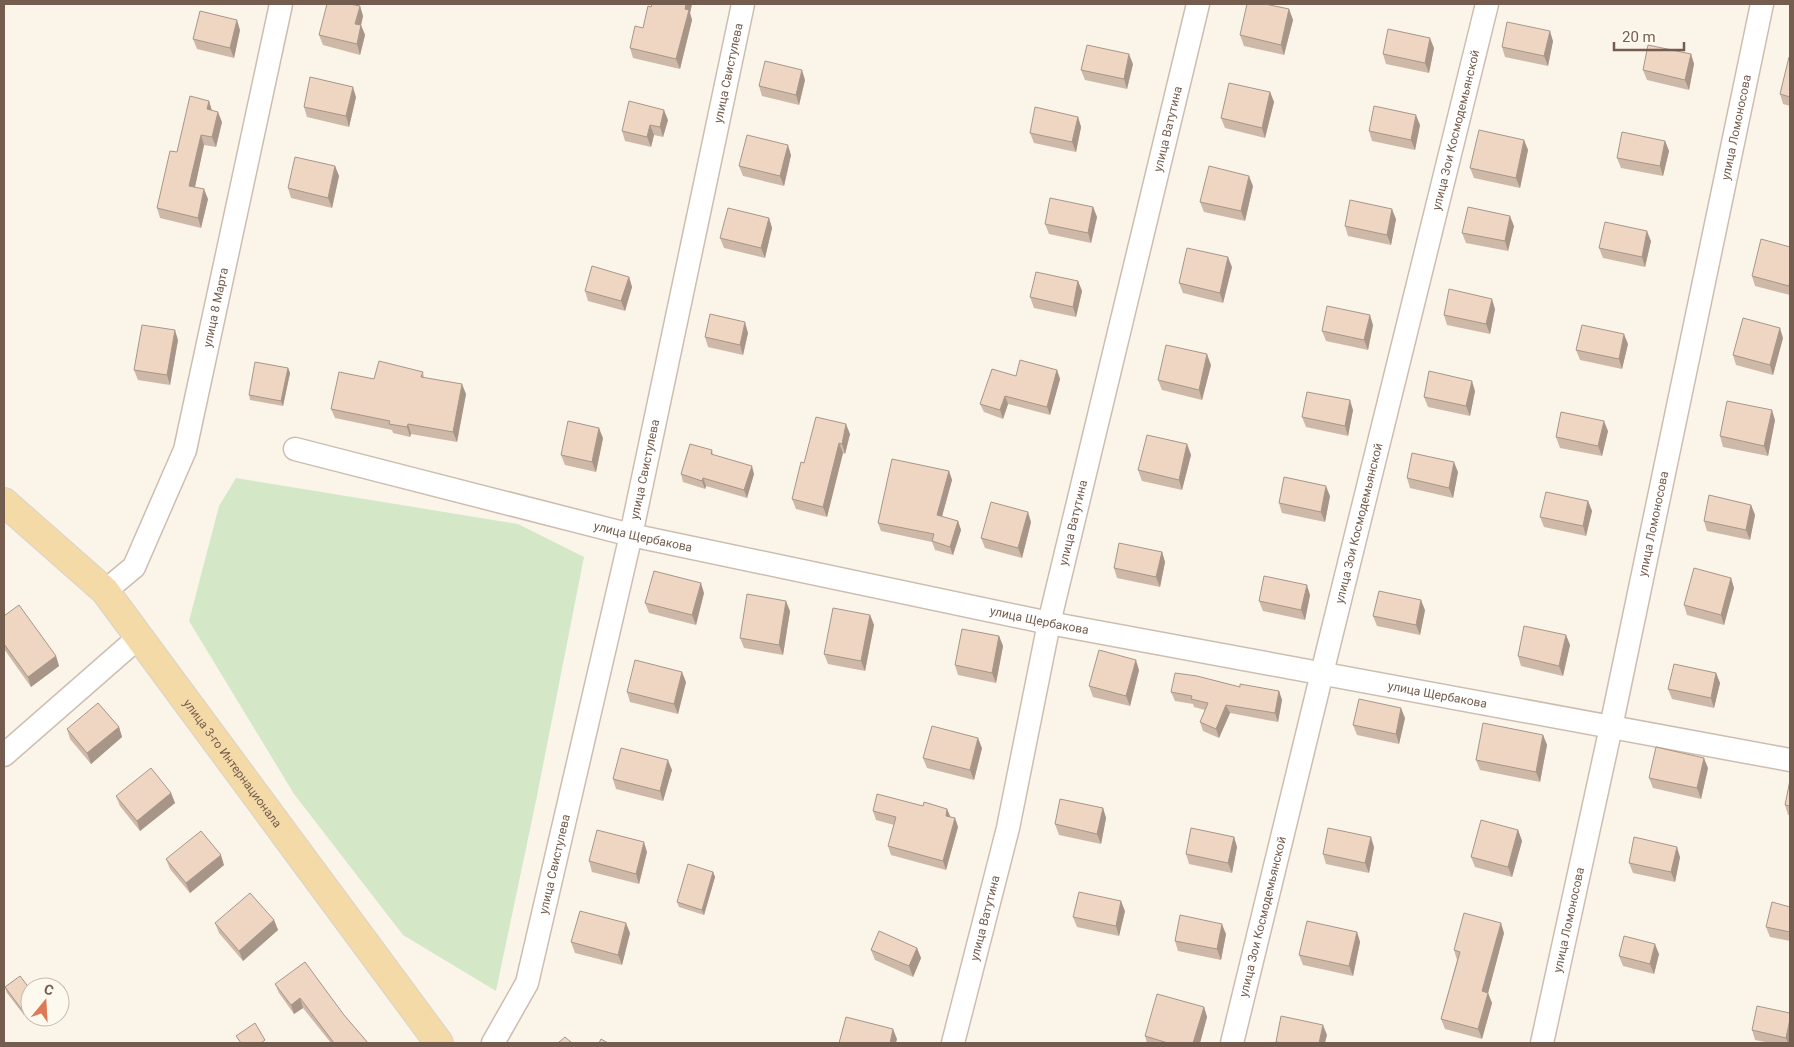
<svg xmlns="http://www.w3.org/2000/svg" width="1794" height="1047" viewBox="0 0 1794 1047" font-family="Roboto,sans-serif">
<rect width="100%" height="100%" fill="#fbf5e9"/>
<path fill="#d4e8c8" d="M236 478 518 524 584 557 537 796 496 991 403 935 294 794 189 621 219 506Z"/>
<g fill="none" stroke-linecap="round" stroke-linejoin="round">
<defs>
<g id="minor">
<path id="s1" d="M295 449 631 535 1049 623 1790 760"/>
<path id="s2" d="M105 591 134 567 185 450 281 4"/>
<path d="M4 755 139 637"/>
<path id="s3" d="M493 1043 527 983 631 535 743 4"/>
<path id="s4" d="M953 1043 1008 828 1049 623 1198 4"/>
<path id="s5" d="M1232 1043 1322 673 1487 4"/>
<path id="s6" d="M1542 1043 1611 727 1762 4"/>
</g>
<g id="major">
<path id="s7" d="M4 502 105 591 439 1043"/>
</g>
</defs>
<use href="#minor" stroke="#cdbdb0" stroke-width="25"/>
<use href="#major" stroke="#d8d2cd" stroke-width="30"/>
<use href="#minor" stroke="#fff" stroke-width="22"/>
<use href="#major" stroke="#f4daa7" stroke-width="28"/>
</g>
<path fill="#ceb8a8" d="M652 4H692L690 13 692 20 680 69 633 58 630 48 643 28Z
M360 6 363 16 361 25 365 35 360 55 323 45 319 35Z
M1289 9 1293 20 1284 55 1244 46 1240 35Z
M240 30 234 58 197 49 193 39Z
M1553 41 1548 66 1505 57 1502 47Z
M1434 48 1429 73 1386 64 1383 54Z
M1691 54 1694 64 1689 90 1647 80 1643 70Z
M1790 57V106L1783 104 1780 94Z
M1133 64 1127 89 1085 80 1081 70Z
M805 80 799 105 762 96 759 86Z
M1270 92 1274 102 1265 138 1225 128 1221 118Z
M356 97 349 127 307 117 304 107Z
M209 101 212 111 222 122 216 147 204 145 195 187 208 199 201 228 160 218 157 208 177 152Z
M1078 117 1081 127 1076 152 1034 143 1030 133Z
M668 120 663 137 654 135 651 147 625 141 622 131Z
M1420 125 1415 150 1372 141 1369 131Z
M1524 140 1528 150 1520 188 1474 178 1470 168Z
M1665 141 1669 151 1663 176 1621 168 1617 158Z
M791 155 784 186 743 176 739 166Z
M335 166 339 176 332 208 291 198 288 188Z
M1253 186 1245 221 1204 212 1200 202Z
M1093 207 1097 217 1091 243 1049 234 1045 224Z
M769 218 772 228 765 258 724 248 720 238Z
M1396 219 1391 245 1348 236 1345 226Z
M1514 226 1508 251 1466 243 1462 233Z
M1651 241 1645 267 1603 258 1599 248Z
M1790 247V295L1755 286 1752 276Z
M1232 267 1223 303 1183 293 1179 283Z
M629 277 632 287 625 311 588 301 585 291Z
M1078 281 1082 291 1076 317 1034 308 1030 297Z
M1495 309 1490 334 1447 325 1444 315Z
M1373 325 1368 350 1326 341 1322 331Z
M748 333 743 355 708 347 705 337Z
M1783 338 1773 375 1736 365 1733 355Z
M178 340 170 385 138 380 134 370Z
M1628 344 1622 369 1580 360 1576 350Z
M1211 365 1202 400 1162 390 1158 380Z
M288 368 290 373 283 406 250 400 249 395Z
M1057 370 1060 379 1050 415 1008 404 1003 419 984 412 980 404 1016 376Z
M423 372 424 378 466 394 457 442 411 434 410 437 393 433 392 430 335 418 331 409 374 379Z
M1475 391 1470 416 1428 407 1424 397Z
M1353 410 1348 436 1306 427 1302 417Z
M1775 420 1768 456 1723 447 1720 436Z
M1608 431 1602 456 1560 448 1556 437Z
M850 434 845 454 843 453 827 517 796 509 792 499 804 463Z
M603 438 596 472 565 465 561 455Z
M1187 444 1191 455 1182 490 1142 481 1138 470Z
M712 450 713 455 754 474 747 498 706 486 705 489 683 482 681 474Z
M949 471 952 480 942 517 958 521 961 530 953 555 935 550 932 542 881 531 878 523Z
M1458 472 1453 498 1410 488 1407 478Z
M1330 496 1325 522 1282 513 1279 503Z
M1588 501 1592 511 1586 536 1544 527 1540 517Z
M1751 505 1755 515 1750 540 1707 531 1704 521Z
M1031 522 1022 558 985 548 981 538Z
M1162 552 1165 562 1160 587 1117 578 1114 568Z
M1731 578 1734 588 1724 625 1687 615 1684 605Z
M704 593 696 625 649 613 645 603Z
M1310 595 1305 620 1263 611 1259 601Z
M1425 610 1420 635 1377 626 1373 616Z
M790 611 783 655 744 648 740 638Z
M870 615 874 625 865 671 828 664 824 654Z
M4 616 56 656 59 666 31 687 4 649Z
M1566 635 1570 645 1563 676 1521 666 1518 656Z
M999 636 1003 646 996 683 958 675 955 665Z
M1139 670 1130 706 1093 697 1089 686Z
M1716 673 1720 683 1714 708 1672 699 1668 689Z
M686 682 678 714 630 702 627 692Z
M1240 687 1279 691 1282 700 1278 722 1230 713 1219 738 1203 731 1200 722 1205 710 1194 707 1193 704 1175 701 1171 692Z
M1405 718 1399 744 1357 735 1353 725Z
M119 727 122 737 91 764 70 739 67 729Z
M1543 735 1547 745 1540 782 1480 770 1476 760Z
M982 748 974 780 927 768 923 758Z
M1708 768 1701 799 1653 788 1649 778Z
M672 770 663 801 616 789 613 779Z
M1790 780V815H1788L1785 805Z
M171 793 175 803 140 831 120 806 116 796Z
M923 806 947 809 950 817 955 818 958 827 946 870 891 855 888 846 894 825 876 820 873 811Z
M1103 808 1106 818 1101 844 1059 835 1055 824Z
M1518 830 1522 841 1512 877 1475 867 1471 857Z
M1234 837 1237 847 1232 873 1189 864 1186 854Z
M1374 847 1369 873 1326 864 1323 854Z
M647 852 639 884 592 872 589 861Z
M1680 857 1675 882 1633 873 1629 863Z
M166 859 224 865 190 893 170 869Z
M713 872 715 877 704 915 679 907 677 902Z
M1790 907V941L1770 937 1766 927Z
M1125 911 1119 936 1077 927 1073 917Z
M274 920 278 930 243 961 219 933 215 923Z
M1357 932 1360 942 1353 976 1303 965 1299 955Z
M630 933 622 965 575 953 571 942Z
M1504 933 1488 993 1492 1003 1482 1039 1445 1029 1441 1019 1457 960 1454 950Z
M1226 934 1221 960 1178 951 1175 941Z
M917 948 921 958 913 977 875 960 871 950Z
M1659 954 1654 974 1623 966 1619 956Z
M275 984 344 1015 368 1043H331L303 1008 294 1014 279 993Z
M5 987 30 989 24 1015 7 993Z
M1204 1007 1207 1017 1200 1043H1147L1145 1036Z
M1790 1013V1043H1770L1755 1040 1752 1030Z"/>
<path fill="#a79688" d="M686 4H692L690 13 692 20 680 69 676 59Z
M360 6 363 16 359 34 355 24Z
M1289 9 1293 20 1284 55 1281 45Z
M237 20 240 30 234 58 230 48Z
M361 25 365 35 360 55 357 44Z
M1550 31 1553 41 1548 66 1544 56Z
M1430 38 1434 48 1429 73 1425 63Z
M1129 54 1133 64 1127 89 1124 79Z
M1691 54 1694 64 1689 90 1685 80Z
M802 70 805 80 799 105 796 95Z
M353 87 356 97 349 127 346 116Z
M1270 92 1274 102 1265 138 1262 128Z
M209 101 212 111 207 109Z
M664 110 668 120 663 137 660 127Z
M218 112 222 122 216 147 212 137Z
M1416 115 1420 125 1415 150 1411 140Z
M1078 117 1081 127 1076 152 1072 142Z
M650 125 654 135 651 147 647 137Z
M201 135 204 145 193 196 189 186Z
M1524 140 1528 150 1520 188 1516 178Z
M1665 141 1669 151 1663 176 1660 166Z
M788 145 791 155 784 186 780 176Z
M335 166 339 176 332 208 328 198Z
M1249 176 1253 186 1245 221 1241 211Z
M204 189 208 199 201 228 198 218Z
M1093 207 1097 217 1091 243 1088 233Z
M1392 209 1396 219 1391 245 1387 235Z
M1510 216 1514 226 1508 251 1505 241Z
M769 218 772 228 765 258 761 248Z
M1647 231 1651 241 1645 267 1642 257Z
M1228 257 1232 267 1223 303 1220 293Z
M629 277 632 287 625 311 621 301Z
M1078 281 1082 291 1076 317 1073 307Z
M1492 299 1495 309 1490 334 1486 324Z
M1370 315 1373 325 1368 350 1364 340Z
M745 322 748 333 743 355 740 345Z
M1780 328 1783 338 1773 375 1770 365Z
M175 330 178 340 170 385 167 375Z
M1624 334 1628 344 1622 369 1619 359Z
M1207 354 1211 365 1202 400 1199 390Z
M288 368 290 373 283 406 281 401Z
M1057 370 1060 379 1050 415 1047 407Z
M1472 381 1475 391 1470 416 1466 406Z
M462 384 466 394 457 442 453 432Z
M1005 396 1008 404 1003 419 1000 410Z
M1350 400 1353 410 1348 436 1345 426Z
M1772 410 1775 420 1768 456 1764 446Z
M1604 421 1608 431 1602 456 1598 446Z
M408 424 411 434 410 437 407 427Z
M846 424 850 434 845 454 842 444Z
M599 428 603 438 596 472 592 462Z
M839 443 843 453 827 517 823 507Z
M1187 444 1191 455 1182 490 1179 480Z
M1454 462 1458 472 1453 498 1449 488Z
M752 466 754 474 747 498 744 490Z
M949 471 952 480 940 523 937 515Z
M703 478 706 486 705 489 702 481Z
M1326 486 1330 496 1325 522 1321 512Z
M1588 501 1592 511 1586 536 1583 526Z
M1751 505 1755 515 1750 540 1746 530Z
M1028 512 1031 522 1022 558 1018 548Z
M958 521 961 530 953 555 950 547Z
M1162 552 1165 562 1160 587 1156 577Z
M1731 578 1734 588 1724 625 1721 615Z
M701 583 704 593 696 625 692 615Z
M1307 585 1310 595 1305 620 1301 610Z
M1421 600 1425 610 1420 635 1416 625Z
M786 601 790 611 783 655 779 645Z
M870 615 874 625 865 671 861 661Z
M1566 635 1570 645 1563 676 1559 666Z
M999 636 1003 646 996 683 992 673Z
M56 656 59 666 31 687 28 677Z
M1136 660 1139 670 1130 706 1126 696Z
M682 672 686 682 678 714 674 704Z
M1716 673 1720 683 1714 708 1711 698Z
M1279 691 1282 700 1278 722 1275 713Z
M1226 705 1230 713 1219 738 1216 729Z
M1401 708 1405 718 1399 744 1396 734Z
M119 727 122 737 91 764 87 753Z
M1543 735 1547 745 1540 782 1536 772Z
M978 738 982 748 974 780 970 770Z
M1704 758 1708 768 1701 799 1697 788Z
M668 760 672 770 663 801 660 791Z
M171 793 175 803 140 831 137 821Z
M1103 808 1106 818 1101 844 1097 834Z
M947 809 951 818 946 816Z
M955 818 958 827 946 870 943 861Z
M1518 830 1522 841 1512 877 1508 867Z
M1234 837 1237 847 1232 873 1228 863Z
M1371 837 1374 847 1369 873 1365 863Z
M644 842 647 852 639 884 636 874Z
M1677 847 1680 857 1675 882 1671 872Z
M221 855 224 865 190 893 186 883Z
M713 872 715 877 704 915 702 910Z
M1121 901 1125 911 1119 936 1116 926Z
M274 920 278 930 243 961 239 951Z
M626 923 630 933 622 965 618 955Z
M1501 923 1504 933 1486 1001 1482 991Z
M1222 924 1226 934 1221 960 1217 949Z
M1357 932 1360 942 1353 976 1349 966Z
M1655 944 1659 954 1654 974 1650 964Z
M917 948 921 958 913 977 909 966Z
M1488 993 1492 1003 1482 1039 1478 1029Z
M300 998 303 1008 294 1014 291 1005Z
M30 1004V1011L24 1015 22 1010Z
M1204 1007 1207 1017 1200 1043H1193Z
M1790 1019V1043H1788L1786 1038Z
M1323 1025 1327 1035 1325 1043H1319Z
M893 1029 897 1039 896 1043H890Z"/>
<path fill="#efd6c3" stroke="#a79688" d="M327 4H350L360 6 355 24 361 25 357 44 319 35Z
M652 4H686L685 9 689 10 676 59 630 48 635 26 643 28 648 6 651 7Z
M1247 4H1265L1289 9 1281 45 1240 35Z
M200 11 237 20 230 48 193 39Z
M1507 22 1550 31 1544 56 1502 47Z
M1388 29 1430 38 1425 63 1383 54Z
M1087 45 1129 54 1124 79 1081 70Z
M1648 45 1691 54 1685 80 1643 70Z
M1789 57H1790V97L1780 94Z
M765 61 802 70 796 95 759 86Z
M310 77 353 87 346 116 304 107Z
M1229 83 1270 92 1262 128 1221 118Z
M190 96 209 101 207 109 218 112 212 137 201 135 189 186 204 189 198 218 157 208 170 151 177 152Z
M629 101 664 110 660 127 650 125 647 137 622 131Z
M1374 106 1416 115 1411 140 1369 131Z
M1035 107 1078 117 1072 142 1030 133Z
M1479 130 1524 140 1516 178 1470 168Z
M1622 132 1665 141 1660 166 1617 158Z
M747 135 788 145 780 176 739 166Z
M295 157 335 166 328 198 288 188Z
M1209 166 1249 176 1241 211 1200 202Z
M1050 198 1093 207 1088 233 1045 224Z
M1350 200 1392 209 1387 235 1345 226Z
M1468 207 1510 216 1505 241 1462 233Z
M728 208 769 218 761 248 720 238Z
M1605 222 1647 231 1642 257 1599 248Z
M1761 239 1790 247V279L1789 286 1752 276Z
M1187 248 1228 257 1220 293 1179 283Z
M592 266 629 277 621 301 585 291Z
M1036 272 1078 281 1073 307 1030 297Z
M1449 289 1492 299 1486 324 1444 315Z
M1327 306 1370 315 1364 340 1322 331Z
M710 314 745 322 740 345 705 337Z
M1743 318 1780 328 1770 365 1733 355Z
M142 325 175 330 167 375 134 370Z
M1582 325 1624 334 1619 359 1576 350Z
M1166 345 1207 354 1199 390 1158 380Z
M1020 360 1057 370 1047 407 1005 396 1000 410 980 404 992 369 1016 376Z
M379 361 423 372 421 377 462 384 453 432 408 424 407 427 389 424 390 421 331 409 339 372 374 379Z
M255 362 288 368 281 401 249 395Z
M1429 371 1472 381 1466 406 1424 397Z
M1307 392 1350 400 1345 426 1302 417Z
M1727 401 1772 410 1764 446 1720 436Z
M1561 412 1604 421 1598 446 1556 437Z
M816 417 846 424 842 444 839 443 823 507 792 499 801 462 804 463Z
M568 421 599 428 592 462 561 455Z
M1147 435 1187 444 1179 480 1138 470Z
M690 444 712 450 711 454 752 466 744 490 703 478 702 481 681 474Z
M1412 453 1454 462 1449 488 1407 478Z
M892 459 949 471 937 515 958 521 950 547 932 541 934 534 878 523Z
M1284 477 1326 486 1321 512 1279 503Z
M1546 492 1588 501 1583 526 1540 517Z
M1709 495 1751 505 1746 530 1704 521Z
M991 502 1028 512 1018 548 981 538Z
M1119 543 1162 552 1156 577 1114 568Z
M1694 568 1731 578 1721 615 1684 605Z
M654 571 701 583 692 615 645 603Z
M1264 576 1307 585 1301 610 1259 601Z
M1379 591 1421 600 1416 625 1373 616Z
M747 594 786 601 779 645 740 638Z
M19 605 56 656 28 677 4 644V616Z
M833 608 870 615 861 661 824 654Z
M1524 626 1566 635 1559 666 1518 656Z
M962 629 999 636 992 673 955 665Z
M1099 650 1136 660 1126 696 1089 686Z
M635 660 682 672 674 704 627 692Z
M1674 664 1716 673 1711 698 1668 689Z
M1175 673 1197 676 1240 687V684L1279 691 1275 713 1226 705 1216 729 1200 722 1208 703 1191 699 1192 696 1171 692Z
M1359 699 1401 708 1396 734 1353 725Z
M98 703 119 727 87 753 67 729Z
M1483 723 1543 735 1536 772 1476 760Z
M932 726 978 738 970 770 923 758Z
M1656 747 1704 758 1697 788 1649 778Z
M621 748 668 760 660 791 613 779Z
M151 768 171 793 137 821 116 796Z
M1790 780V806L1785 805Z
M877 794 923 806 924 802 947 809 946 816 955 818 943 861 888 846 896 817 873 811Z
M1060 799 1103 808 1097 834 1055 824Z
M1481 820 1518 830 1508 867 1471 857Z
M1191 828 1234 837 1228 863 1186 854Z
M1328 828 1371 837 1365 863 1323 854Z
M597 830 644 842 636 874 589 861Z
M201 831 221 855 186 883 166 859Z
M1634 837 1677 847 1671 872 1629 863Z
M688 864 713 872 702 910 677 902Z
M1079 892 1121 901 1116 926 1073 917Z
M250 893 274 920 239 951 215 923Z
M1772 902 1790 907V932L1766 927Z
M580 911 626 923 618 955 571 942Z
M1464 913 1501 923 1482 991 1488 993 1478 1029 1441 1019 1460 952 1454 950Z
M1180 915 1222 924 1217 949 1175 941Z
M1307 921 1357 932 1349 966 1299 955Z
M879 931 917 948 909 966 871 950Z
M1624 936 1655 944 1650 964 1619 956Z
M305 962 344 1015 368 1043H334L300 998 291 1005 275 984Z
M20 976 30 989V1004L22 1010 5 987Z
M1157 994 1204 1007 1193 1043H1168L1145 1036Z
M1757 1006 1790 1013V1019L1786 1038 1752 1030Z
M1281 1016 1323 1025 1319 1043H1283L1276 1042Z
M846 1017 893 1029 890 1043H839Z
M255 1023 265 1040 261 1043H241L236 1036Z
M565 1037 572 1043H558Z
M601 1039 608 1043H599Z"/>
<g text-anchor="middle" stroke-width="5" stroke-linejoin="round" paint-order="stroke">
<g font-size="12" fill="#745d4e" stroke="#fef9ef">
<text dy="4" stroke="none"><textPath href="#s3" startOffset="1001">улица Свистулева</textPath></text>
<text dy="4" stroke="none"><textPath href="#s6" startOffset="936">улица Ломоносова</textPath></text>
<text dy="4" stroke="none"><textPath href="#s4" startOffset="939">улица Ватутина</textPath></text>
<text dy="4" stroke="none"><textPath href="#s5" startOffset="940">улица Зои Космодемьянской</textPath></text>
<text dy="4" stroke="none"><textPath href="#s2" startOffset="311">улица 8 Марта</textPath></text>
<text dy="4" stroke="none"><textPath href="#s3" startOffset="596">улица Свистулева</textPath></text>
<text dy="4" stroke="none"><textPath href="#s4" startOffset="534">улица Ватутина</textPath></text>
<text dy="4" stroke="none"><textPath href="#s5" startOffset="535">улица Зои Космодемьянской</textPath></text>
<text dy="4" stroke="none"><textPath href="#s6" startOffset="531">улица Ломоносова</textPath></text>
<text dy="4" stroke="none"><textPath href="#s1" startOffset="359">улица Щербакова</textPath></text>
<text dy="4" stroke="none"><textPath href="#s1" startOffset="764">улица Щербакова</textPath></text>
<text dy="4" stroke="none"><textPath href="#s1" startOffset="1169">улица Щербакова</textPath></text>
<text dy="4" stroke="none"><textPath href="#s7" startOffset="349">улица 3-го Интернационала</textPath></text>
<text dy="4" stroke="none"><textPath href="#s3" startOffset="191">улица Свистулева</textPath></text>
<text dy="4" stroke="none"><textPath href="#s5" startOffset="130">улица Зои Космодемьянской</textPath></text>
<text dy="4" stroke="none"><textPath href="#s4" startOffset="129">улица Ватутина</textPath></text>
<text dy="4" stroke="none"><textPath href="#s6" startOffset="126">улица Ломоносова</textPath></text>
</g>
</g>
<rect width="1794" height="1047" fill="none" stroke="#745d4e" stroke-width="10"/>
<g transform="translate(45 1002) rotate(18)"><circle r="24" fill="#fef9ef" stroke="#c7bbaf"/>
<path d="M0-4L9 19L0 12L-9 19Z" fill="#dc7a58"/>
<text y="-8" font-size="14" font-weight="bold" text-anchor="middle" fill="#745d4e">С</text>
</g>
<path d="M1614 42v8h70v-8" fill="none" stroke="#745d4e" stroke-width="2.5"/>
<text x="1622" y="42" font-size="15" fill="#745d4e" stroke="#fef9ef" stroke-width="4" paint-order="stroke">20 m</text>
</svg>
